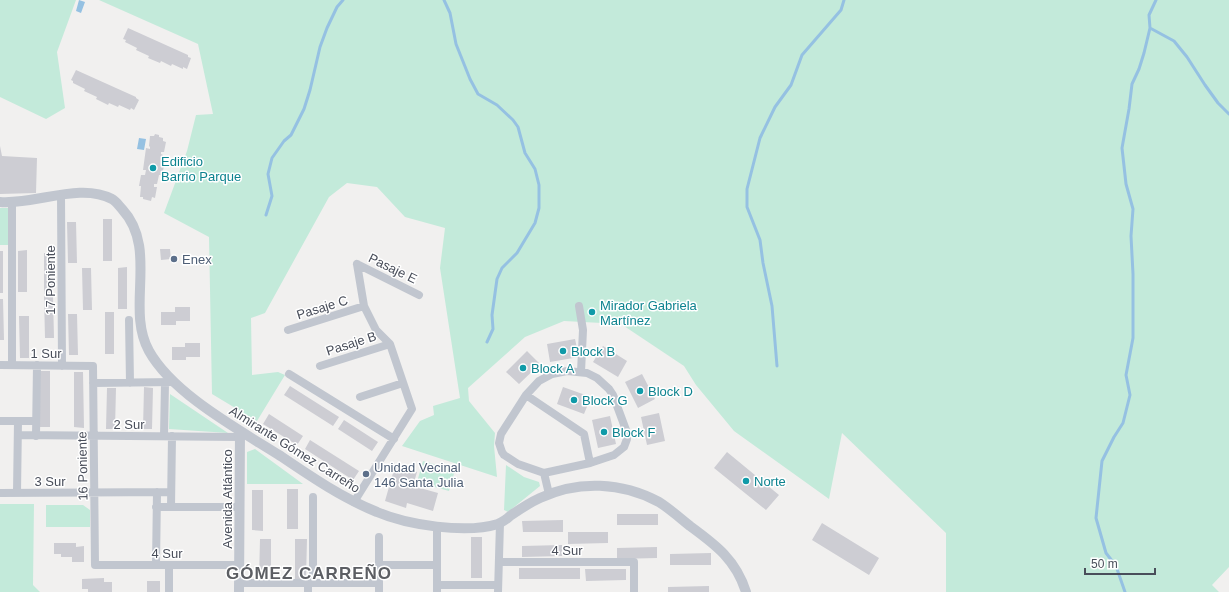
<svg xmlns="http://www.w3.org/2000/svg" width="1229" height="592" viewBox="0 0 1229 592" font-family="Arial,sans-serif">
<rect width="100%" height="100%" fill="#f1f0ef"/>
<path fill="#c3eada" d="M0 0H76L57 52 65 108 46 119 0 97Z
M99 0H1229V567L1212 585 1219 592H946V533L842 433 829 499 734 431 696 385 684 366 621 324 564 321 525 337 468 388 469 401 495 433 494 446 497 477 402 446 420 421 434 415 433 406 460 398 440 268 445 228 405 217 377 187 347 183 329 197 265 313 251 318 252 375 278 372 285 375 257 421 212 394 209 237 164 213 187 151 196 115 213 114 198 44Z
M0 208H9V245H0Z
M170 394 228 433 169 429Z
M255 449 303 484H247V452Z
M423 461 455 470 449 491 417 482Z
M506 465 524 477 539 482 540 486 508 512 504 510Z
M0 504H34L33 585 40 592H0Z
M46 505H83L90 510V527H46Z"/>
<path fill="#95c1e2" d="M79 0 85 2 81 13 76 11Z
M139 138 146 139 144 150 137 149Z"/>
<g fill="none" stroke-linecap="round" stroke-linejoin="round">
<path stroke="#95c1e2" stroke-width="3" d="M444 0 450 13 456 44 470 79 478 94 497 105 513 120 518 127 525 153 535 169 539 185V208L535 223 517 253 502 268 497 279 492 315 493 329 487 342
M1150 28 1174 41 1187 57 1205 85 1218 103 1229 114
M266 215 272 196 268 174 272 158 284 141 291 135 304 109 310 90 320 47 327 28 337 7 343 0
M777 366 772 306 763 263 760 240 747 207V189L760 138 775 107 791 85 802 55 841 10 844 0
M1125 592 1116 566 1106 553 1096 518 1102 461 1114 437 1123 423 1130 395 1126 375 1133 338V274L1131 236 1133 209 1126 184 1122 148 1129 109 1132 84 1139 69 1144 53 1150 28 1149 15 1156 0"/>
</g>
<path fill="#cdcdd3" d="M128 28 188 55V57L191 58 187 69 183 67V69L172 64 171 66 161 61 160 63 148 58 149 56 136 50 137 48 125 42 126 40 123 39Z
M76 70 136 97V98L139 100 134 110 131 108 130 110 119 105 118 107 109 103 108 105 96 99 97 97 84 91 85 89 73 83V81L71 80Z
M155 134 159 135V137L163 138V141L166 142 164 152H161V154L163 155 161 165 164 166 162 175H159L157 184H154V187H157L155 198 152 197 151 201 143 199V197H140L141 186H139L141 175H145L146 170H143L146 148 150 149V147L149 146 150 136H154Z
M0 146 2 156 37 158 36 193 0 194Z
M103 219H112V261H103Z
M67 222H76L77 263H68Z
M160 249H170L171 259 161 260Z
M27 250V292H18V251Z
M0 251H3V293H0Z
M44 253H53V294H44Z
M127 267V309H118V268Z
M82 268H91L92 310H83Z
M44 296H53L54 338H45Z
M0 299H3L4 340H0Z
M175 307H190V321H176V325H161V312H175Z
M105 312H114V354H105Z
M68 314H77L78 355H69Z
M19 316H29V358H20Z
M575 339 579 357 550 362 547 344Z
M185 343H200V357H186V360H172V347H185Z
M603 346 627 361 618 377 593 362Z
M527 351 540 364 519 384 506 372Z
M40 371H50V427H40Z
M74 372H83L84 428 74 427Z
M642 374 655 399 638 408 625 382Z
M290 386 339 417 333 426 284 395Z
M144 387 153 388 152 429H143Z
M563 387 591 397 584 414 557 404Z
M107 388H116L115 429H106Z
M659 413 665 441 647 445 641 417Z
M269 414 303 436 297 445 263 424Z
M610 416 616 444 598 448 592 420Z
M344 420 378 442 372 451 338 429Z
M310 440 359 471 353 480 305 449Z
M727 452 779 495 766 510 714 468Z
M395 466 417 472 413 486 438 493 433 511 407 503 406 508 385 501Z
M287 489H298V529H287Z
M252 490H263V531L252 530Z
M617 514H658V525H617Z
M563 520V532H523L522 521Z
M822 523 879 558 869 575 812 540Z
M568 532H608V543L568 544Z
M471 537H482V578H471Z
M260 539H271V579L259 580Z
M295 539H307L306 579H295Z
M54 543H76V547L84 546V562H72V557H61V554H54Z
M562 545V556L522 557V546Z
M657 547V558L617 559V548Z
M711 553V565H670V554Z
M519 568H580V579H519Z
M585 569H626V580L586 581Z
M104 578V582H112V592H88V589H82V579Z
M147 581H160V592H147Z
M709 586V592H668V587Z"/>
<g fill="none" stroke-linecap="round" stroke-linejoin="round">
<path stroke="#c1c6cf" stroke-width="8" d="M61 195 62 366
M357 264 419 295
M579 306 583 330 581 372
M129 320 130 383
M288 330 364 306
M0 365 93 366 95 565H239
M12 365V203
M320 366 390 344
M567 371 587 373 597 378 609 389 613 395 626 430 627 439 624 447 614 455 590 463 544 473 518 464 504 455 502 452 499 443 501 434 526 395 539 381 552 374Z
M289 374 394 439
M93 383 174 382
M526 395 584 434 590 463
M360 397 403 383
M0 421H36
M18 435 240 437
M36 436 37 365
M164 436 165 383
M544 473 549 494
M0 493 171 492
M17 493 18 421
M313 497V583
M354 502 412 409 390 344 376 330 364 306 357 264
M156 507H240
M171 507 172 436
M499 562H634V592
M156 565 157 492
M169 565V592
M379 565H437
M239 583H379
M437 585H498
M308 592V583
M379 592V537
M437 592V527
M498 592 500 523"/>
<path stroke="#c1c6cf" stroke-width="10" d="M0 202C35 205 80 182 112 199 116 201 119 206 122 209 159 249 125 308 149 351 173 394 238 429 279 455 310 476 342 498 377 512 407 525 466 534 498 524 502 522 507 519 510 516 520 509 529 503 540 498 578 480 622 482 659 502 670 509 680 518 690 526 716 545 736 560 746 592
M239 592 240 431"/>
</g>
<g fill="#0f9aa8" stroke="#fff" stroke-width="1.5">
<circle cx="153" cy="168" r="4"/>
<circle cx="592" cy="312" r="4"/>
<circle cx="563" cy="351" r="4"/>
<circle cx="523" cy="368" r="4"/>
<circle cx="640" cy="391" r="4"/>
<circle cx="574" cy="400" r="4"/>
<circle cx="604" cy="432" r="4"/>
<circle cx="746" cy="481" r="4"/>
</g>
<g fill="#5c6f8a" stroke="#fff" stroke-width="1.5">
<circle cx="174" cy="259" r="4"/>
<circle cx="366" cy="474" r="4"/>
</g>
<g text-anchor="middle" stroke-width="3" stroke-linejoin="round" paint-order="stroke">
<g font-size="13" fill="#0d838f" stroke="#fff" text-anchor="start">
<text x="161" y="166">Edificio<tspan x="161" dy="15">Barrio Parque</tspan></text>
<text x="600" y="310">Mirador Gabriela<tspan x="600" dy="15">Martínez</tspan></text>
<text x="571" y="356">Block B</text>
<text x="531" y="373">Block A</text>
<text x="648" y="396">Block D</text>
<text x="582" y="405">Block G</text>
<text x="612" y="437">Block F</text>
<text x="754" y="486">Norte</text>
</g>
<g font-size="13" fill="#4e5e75" stroke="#fff" text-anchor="start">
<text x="182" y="264">Enex</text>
<text x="374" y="472">Unidad Vecinal<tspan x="374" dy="15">146 Santa Julia</tspan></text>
</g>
<g font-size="13" fill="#494e5a" stroke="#fff">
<text transform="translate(393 268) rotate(26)" y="5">Pasaje E</text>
<text transform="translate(50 280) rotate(-90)" y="5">17 Poniente</text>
<text transform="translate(322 307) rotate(-17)" y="5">Pasaje C</text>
<text transform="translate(351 343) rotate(-18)" y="5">Pasaje B</text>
<text x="46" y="358">1 Sur</text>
<text x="129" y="429">2 Sur</text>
<text transform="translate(295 449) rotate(32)" y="5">Almirante Gómez Carreño</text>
<text transform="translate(82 466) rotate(-91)" y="5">16 Poniente</text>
<text x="50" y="486">3 Sur</text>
<text transform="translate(227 499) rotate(-90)" y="5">Avenida Atlántico</text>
<text x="567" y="555">4 Sur</text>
<text x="167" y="558">4 Sur</text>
</g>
<g font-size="17" font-weight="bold" letter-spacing="1" fill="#5c5e63" stroke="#fff">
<text x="309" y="579">GÓMEZ CARREÑO</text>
</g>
</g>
<path d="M1085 568v6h70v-6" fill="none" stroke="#494e5a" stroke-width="2"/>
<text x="1091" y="568" font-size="12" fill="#494e5a" stroke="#ffffff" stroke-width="3" paint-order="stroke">50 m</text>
</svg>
